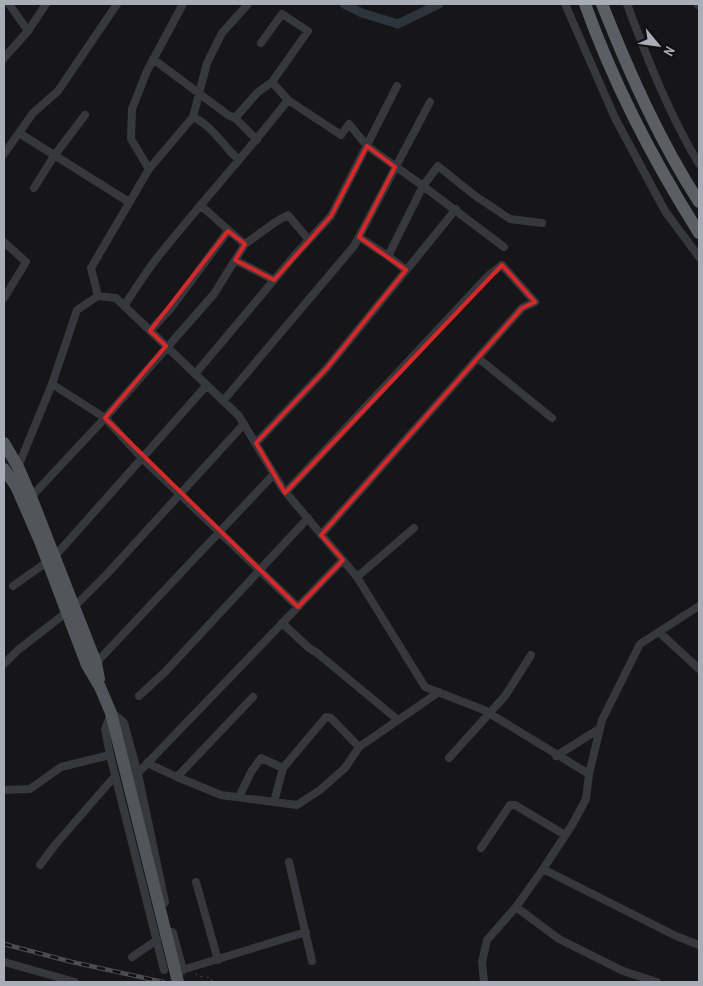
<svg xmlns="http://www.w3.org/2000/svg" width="703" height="986" viewBox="0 0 703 986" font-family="'Archivo Narrow',sans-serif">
<rect width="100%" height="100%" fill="#161618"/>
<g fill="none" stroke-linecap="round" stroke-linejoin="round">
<path stroke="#2c353c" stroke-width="9" d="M344 4 362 13 398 24 439 4
M698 4 699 5"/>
<path stroke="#3d3f44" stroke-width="1" stroke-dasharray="2.5 4" stroke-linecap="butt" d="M196 973 197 976 212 978 211 982"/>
<path stroke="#37383d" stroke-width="8" d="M9 4 28 31
M565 4 615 118 665 211 699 257
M627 4C647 58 669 114 699 164
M4 58 28 31 46 4
M153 59 228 115 235 118 257 140
M288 100 341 135 349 124 367 146 423 186 388 256 406 270
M193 117C205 122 215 134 224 144 229 150 232 155 239 159
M235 118 258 92 272 82 308 31 282 14 261 43
M19 133 129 202
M4 154 33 113 58 91 117 4
M149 169 131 139 132 109 147 71 183 4
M34 188 54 156 85 115
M359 237 388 256
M4 242 26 262 4 298
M245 244 277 221 288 215 309 240
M504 247 423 186 438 166 474 195 510 219 542 223
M235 260 274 280
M98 296 91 268 149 169 193 117 207 63 222 33 248 4
M124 306C135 290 145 273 157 258 199 205 246 154 288 100L272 82
M150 331 171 308 228 231
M478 358 552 418
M195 374 295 255 331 216 397 86
M52 384 105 418 142 458 298 607
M223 401 354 246 430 102
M256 443 326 369 456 209
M18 467 52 384 77 310 98 296 116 298 239 416 283 489 357 577 425 687 484 710 589 774
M286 492 488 276 502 265 535 302 522 308 321 535
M31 497 105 418 214 294 245 244C229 232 216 218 201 206
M55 556 207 385
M357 577 414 528
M13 586 47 562
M75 606 107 574 244 424
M282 623 309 648 317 653 398 720
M659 632 699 669
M96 663 274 474
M4 664 18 650 67 612
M139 696 166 671 308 518
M111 714 105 729 110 755 164 970
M556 756 599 729
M449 758 505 696 531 655
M147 763 177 777 221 795 297 805 320 790 345 768 359 747 439 692
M283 768 326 717 331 718 359 747
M137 774 343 560
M177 777 253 697
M4 790 30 789 61 767 110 755
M239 797 251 772 261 758 283 768 274 802
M481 848 510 805H515L565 835
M289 862 312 961
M40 865 55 845 115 776
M543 869 676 936 699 945
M196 882 218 960
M516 907 559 939 623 971 657 982
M132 957 157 940
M4 962 75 982
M182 970 306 932
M484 982 482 962 487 940 516 907 543 869 572 825 586 799 589 774 602 720 640 644 699 606"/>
<path stroke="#37383d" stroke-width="10" d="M111 713 123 723 137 774 164 902
M172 933 182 970"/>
<path stroke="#53555c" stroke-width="12" d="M4 443 18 467 31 497 96 663 99 679
M4 469 16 486 40 541 87 665 100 687 111 713 178 982"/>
<path stroke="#5b5e65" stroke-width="12" d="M585 4C614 85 653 160 699 233
M602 4C629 72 659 140 699 202"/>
<defs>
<path id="rail" d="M4 944 72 962 163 982"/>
</defs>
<use href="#rail" stroke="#4a4c52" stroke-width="4.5"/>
<use href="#rail" stroke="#111113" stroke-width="2.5" stroke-dasharray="8" stroke-linecap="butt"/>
</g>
<path fill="none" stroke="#d62828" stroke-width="4" stroke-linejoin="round" d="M367 146 395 167 359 237 406 270 326 369 256 443 285 493 502 265 535 302 522 308 321 535 343 560 298 607 105 418 166 346 150 331 228 231 245 244 235 260 274 280 331 216Z"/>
<rect width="703" height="986" fill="none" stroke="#a8adb8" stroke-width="10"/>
<g transform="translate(658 45) rotate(119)" stroke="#111113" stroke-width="4" paint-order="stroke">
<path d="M0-4L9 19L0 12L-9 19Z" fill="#a8adb8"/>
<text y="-8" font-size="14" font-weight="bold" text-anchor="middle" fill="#a8adb8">N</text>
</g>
</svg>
